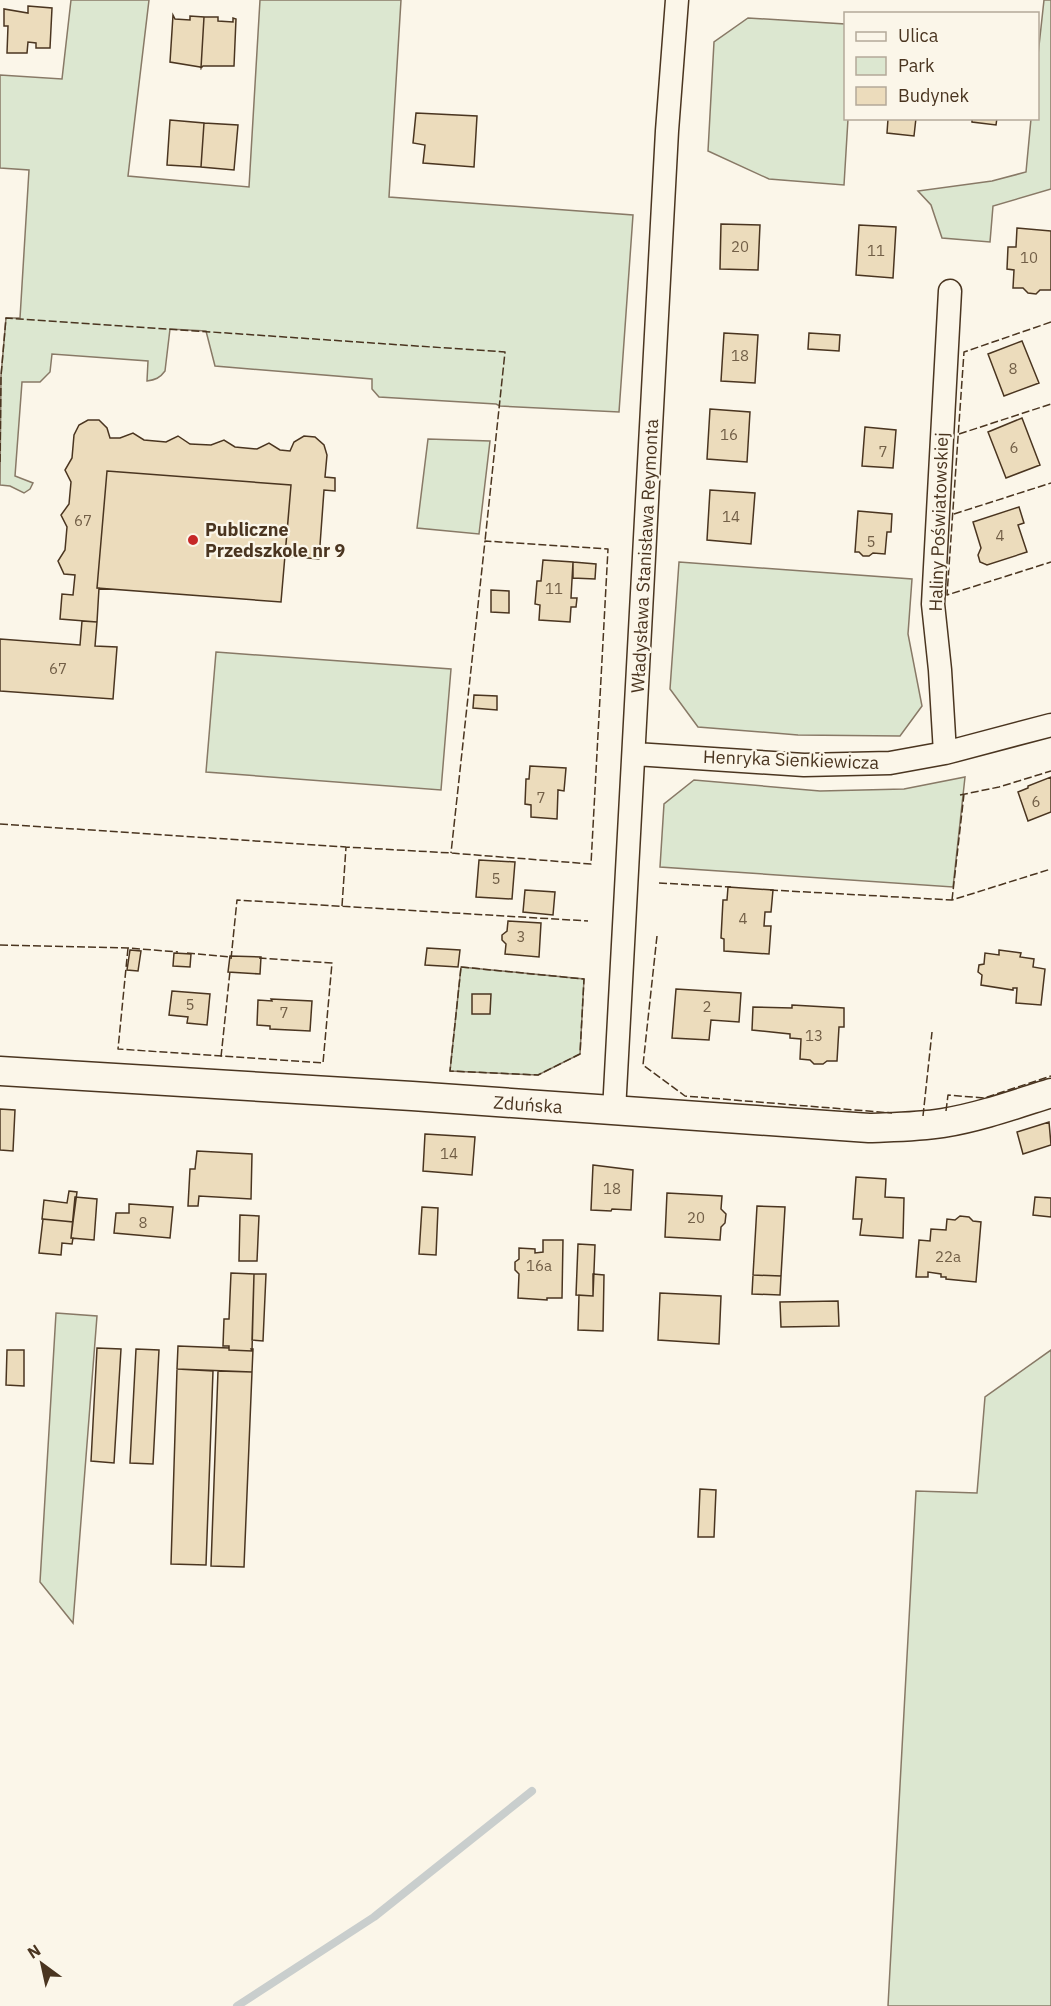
<svg xmlns="http://www.w3.org/2000/svg" width="1051" height="2006" viewBox="0 0 1051 2006" font-family="'IBM Plex Sans',sans-serif">
<rect width="100%" height="100%" fill="#fbf6e9"/>
<path fill="#dce7d0" stroke="#887966" stroke-width="1.5" d="M71 0H149L128 176 249 187 260 0H401L389 197 633 215 619 412 500 406 496 404 379 397 372 389V379L215 366 206 331 170 329 165 371C160 378 155 380 147 381L148 361 52 354 50 372 40 382H22L15 476 33 483 30 489 24 493 10 486 0 485 1 376 6 318H20L29 170 0 168V75L62 79Z
M1044 0H1051V189L993 206 990 242 942 238 931 205 918 191 992 181 1026 172 1031 119 1038 118V55Z
M748 18 845 24 846 118 848 119 844 185 769 179 708 151 714 42Z
M428 439 490 441 479 534 417 528Z
M679 562 912 579 908 634 922 706 900 736 798 735 698 727 670 689Z
M216 652 451 669 441 790 206 772Z
M965 777 953 887 660 867 664 804 694 780 820 791 904 789Z
M461 967 584 979 580 1054 538 1075 450 1071Z
M56 1313 97 1316 73 1623 40 1582Z
M1051 1350V2006H888L916 1491 977 1493 985 1397Z"/>
<g fill="none" stroke-linecap="round" stroke-linejoin="round">
<path stroke="#c9cecd" stroke-width="8" d="M237 2006 374 1917 532 1791"/>
</g>
<path fill="#ecdcbc" stroke="#4a3520" stroke-width="1.5" d="M28 6 52 8 50 48H36V43L28 42 27 53H7L8 26H4V9L28 13Z
M173 15 175 19 190 20V16L204 17 201 68 200 67 170 62Z
M204 17H218V21L233 22V18L236 19 234 66H203L201 68Z
M416 113 477 116 474 167 423 163 425 145 413 143Z
M882 118H916L914 136 887 133 888 119Z
M972 118H997L996 125 972 122Z
M170 120 204 123 201 167 167 165Z
M204 123 238 125 234 170 201 167Z
M721 224 760 225 758 270 720 269Z
M859 225 896 227 893 278 856 275Z
M1017 228 1051 231V290H1040L1036 294 1028 293 1023 288H1013L1014 270 1007 269 1008 247H1016Z
M724 333 758 335 755 383 721 381Z
M809 333 840 335 839 351 808 349Z
M1022 341 1039 383 1004 396 988 354Z
M710 409 750 412 747 462 707 459Z
M1022 418 1040 465 1006 478 988 432Z
M88 420H99L107 428 110 438H120L133 433 144 440 166 442 178 436 190 444 211 445 224 440 235 447 257 449 269 443 280 450 290 451 294 442 304 436 315 437 324 445 327 455 325 477 335 478V491L324 490 319 559 285 556 291 485 107 471 97 588H99L97 622 60 619 62 594 73 595 75 575 64 574 58 561 65 550 67 527 61 515 69 504 71 482 65 470 72 458 74 435 79 425Z
M865 427 896 430 893 468 862 466Z
M107 471 291 485 281 602 97 588Z
M710 490 755 493 751 544 707 540Z
M1019 507 1024 523 1018 525 1027 552 987 565 980 562 978 555 981 548 973 522Z
M858 511 892 514 891 532H887L885 554 873 553 869 556H863L859 552H855Z
M543 560 573 562 571 598H577L576 607H571L570 622 539 620 540 605 535 604 537 581H541Z
M573 562 596 564 595 579 573 578Z
M491 590 509 591V613L491 612Z
M82 621 97 622 95 646 117 647 113 699 0 691V639L80 645Z
M474 695 497 696V710L473 708Z
M530 766 566 768 564 791 558 790 557 819 531 817V805L525 804 526 779H529Z
M1051 777V812L1028 821 1018 792 1028 788V786Z
M479 860 515 862 512 899 476 897Z
M728 887 773 890 771 912H765L764 926H771L769 954 724 951V939L721 938 723 900H727Z
M525 890 555 892 553 915 523 912Z
M508 921 541 923 539 957 505 954 506 944 502 940V935L507 931Z
M427 948 460 950 458 967 425 965Z
M130 950 141 951 138 971 127 970Z
M999 950 1021 953 1020 957 1034 959 1033 967 1045 969 1041 1005 1016 1003 1017 988H1013V990L981 985 982 975 978 972 979 965 984 964 985 953 999 955Z
M174 953 191 954 190 967 173 966Z
M230 956 261 957 260 974 228 972Z
M676 989 741 993 739 1022 711 1020 709 1040 672 1038Z
M172 991 210 994 207 1025 187 1023 188 1017 169 1015Z
M472 994H491L490 1014H472Z
M271 999 312 1001 310 1031 270 1029V1026L257 1025 258 1000 272 1001Z
M792 1005 844 1008V1027H839L837 1061H827L823 1064H814L810 1060 800 1059 801 1039 790 1038V1034L752 1030 753 1007 792 1008Z
M0 1109 15 1110 13 1151 0 1150Z
M1049 1122 1051 1145 1023 1154 1017 1132Z
M425 1134 475 1137 472 1175 423 1171Z
M197 1151 252 1154 251 1199 199 1196 198 1206H188L190 1169H195Z
M593 1165 633 1170 631 1210 612 1209 611 1211 591 1210Z
M856 1177 886 1179 885 1197 904 1198 903 1238 860 1235 862 1219H853Z
M69 1191 77 1192 73 1222 42 1219 44 1200 67 1203Z
M667 1193 722 1196 721 1209 726 1214 725 1223 721 1227 720 1240 665 1237Z
M75 1197 97 1199 94 1240 71 1238Z
M1035 1197 1051 1198V1217L1033 1215Z
M129 1204 173 1207 170 1238 114 1233 116 1213H129Z
M757 1206 785 1207 781 1276 753 1275Z
M422 1207 438 1208 436 1255 419 1254Z
M240 1215 259 1216 257 1261H239Z
M960 1216 969 1217 973 1221 981 1222 976 1282 946 1279V1277H941V1274L928 1272V1277H916L919 1240 930 1241 931 1229 946 1230 947 1219 955 1220Z
M43 1219 73 1222 71 1238H73L72 1244 62 1243 61 1255 39 1253Z
M543 1240H563L562 1298H547V1300L518 1298 519 1274 515 1270V1262L519 1259V1248L535 1249V1253L543 1252Z
M578 1244 595 1245 593 1296 576 1295Z
M231 1273 254 1274 252 1351 229 1350V1346H223L224 1319H229Z
M254 1274H266L263 1341 252 1340Z
M593 1274 604 1275 603 1331 578 1330 579 1295 593 1296Z
M753 1275 781 1276 780 1295 752 1294Z
M660 1293 721 1296 719 1344 658 1340Z
M838 1301 839 1326 781 1327 780 1302Z
M178 1346 229 1348V1350L252 1351 251 1349H253L252 1372 177 1369Z
M97 1348 121 1349 114 1463 91 1461Z
M136 1349 159 1350 153 1464 130 1463Z
M7 1350H24V1386L6 1385Z
M177 1369 213 1371 206 1565 171 1564Z
M218 1371 252 1372 244 1567 211 1566Z
M700 1489 716 1490 714 1537H698Z"/>
<g fill="none" stroke-linecap="round" stroke-linejoin="round">
<defs>
<path id="minor" d="M945 753 940 670 933 604 950 291
M635 754 804 765 890 763 945 753 1051 725
M614 1111 667 131 677 0"/>
<path id="tertiary" d="M0 1071 412 1096 869 1128C894 1127 918 1127 943 1123 980 1117 1016 1104 1051 1093"/>
</defs>
<use href="#minor" stroke="#4a3520" stroke-width="25"/>
<use href="#tertiary" stroke="#4a3520" stroke-width="31"/>
<use href="#minor" stroke="#fbf6e9" stroke-width="22"/>
<use href="#tertiary" stroke="#fbf6e9" stroke-width="28"/>
<path stroke="#4a3520" stroke-width="1.5" stroke-dasharray="8 3" stroke-linecap="butt" d="M1051 322 964 352 947 595 1051 562
M959 434 1051 404
M0 462 1 376 6 318 505 352 485 541
M954 514 1051 483
M960 795 999 787 1051 771
M0 824 346 847
M659 883 731 887
M770 890 952 900 1051 869
M952 900 964 794
M342 906 346 847 451 853 591 864 608 549 485 541 451 853
M657 936 643 1065 685 1096 892 1113
M0 945 128 948 178 952
M128 948 118 1049 323 1063 332 963 259 958
M187 953 232 957
M231 959 237 900 588 921
M461 967 584 979 580 1054 538 1075 450 1071Z
M221 1057 230 971
M946 1111 948 1095 984 1098 1051 1076
M923 1116 932 1032"/>
</g>
<circle fill="#c62828" stroke="#fbf6e9" stroke-width="2" cx="193" cy="540" r="6"/>
<g text-anchor="middle" stroke-width="4.5" stroke-linejoin="round" paint-order="stroke">
<g font-size="15" fill="#725f47">
<text x="740" y="252">20</text>
<text x="876" y="256">11</text>
<text x="1029" y="263">10</text>
<text x="740" y="361">18</text>
<text x="1013" y="374">8</text>
<text x="729" y="440">16</text>
<text x="1014" y="453">6</text>
<text x="883" y="457">7</text>
<text x="731" y="522">14</text>
<text x="83" y="526">67</text>
<text x="1000" y="541">4</text>
<text x="871" y="547">5</text>
<text x="554" y="594">11</text>
<text x="58" y="674">67</text>
<text x="541" y="803">7</text>
<text x="1036" y="807">6</text>
<text x="496" y="884">5</text>
<text x="743" y="924">4</text>
<text x="521" y="942">3</text>
<text x="190" y="1010">5</text>
<text x="707" y="1012">2</text>
<text x="284" y="1018">7</text>
<text x="814" y="1041">13</text>
<text x="449" y="1159">14</text>
<text x="612" y="1194">18</text>
<text x="696" y="1223">20</text>
<text x="143" y="1228">8</text>
<text x="948" y="1262">22a</text>
<text x="539" y="1271">16a</text>
</g>
<g font-size="18" fill="#4a3520" stroke="#fbf6e9">
<text transform="translate(939 522) rotate(-88)" y="6">Haliny Poświatowskiej</text>
<text transform="translate(645 556) rotate(-87)" y="6">Władysława Stanisława Reymonta</text>
<text transform="translate(791 760) rotate(2)" y="6">Henryka Sienkiewicza</text>
<text transform="translate(528 1105) rotate(4)" y="6">Zduńska</text>
</g>
<g font-size="18" font-weight="bold" fill="#4a3520" stroke="#fbf6e9" text-anchor="start">
<text x="205" y="536">Publiczne<tspan x="205" dy="21">Przedszkole nr 9</tspan></text>
</g>
</g>
<rect x="844" y="12" width="195" height="108" fill="#fbf6e9" stroke="#b4a999" stroke-width="1.5"/>
<rect x="856" y="32" width="30" height="9" fill="#fbf6e9" stroke="#b4a999" stroke-width="1.5"/>
<text x="898" y="42" font-size="18" fill="#4a3520">Ulica</text>
<rect x="856" y="57" width="30" height="18" fill="#dce7d0" stroke="#b4a999" stroke-width="1.5"/>
<text x="898" y="72" font-size="18" fill="#4a3520">Park</text>
<rect x="856" y="87" width="30" height="18" fill="#ecdcbc" stroke="#b4a999" stroke-width="1.5"/>
<text x="898" y="102" font-size="18" fill="#4a3520">Budynek</text>
<g transform="translate(42 1964) rotate(327)" stroke="#fbf6e9" stroke-width="4.5" paint-order="stroke">
<path d="M0-4.5L10 22L0 15L-10 22Z" fill="#4a3520"/>
<text y="-9" font-size="16" font-weight="bold" text-anchor="middle" fill="#4a3520">N</text>
</g>
</svg>
